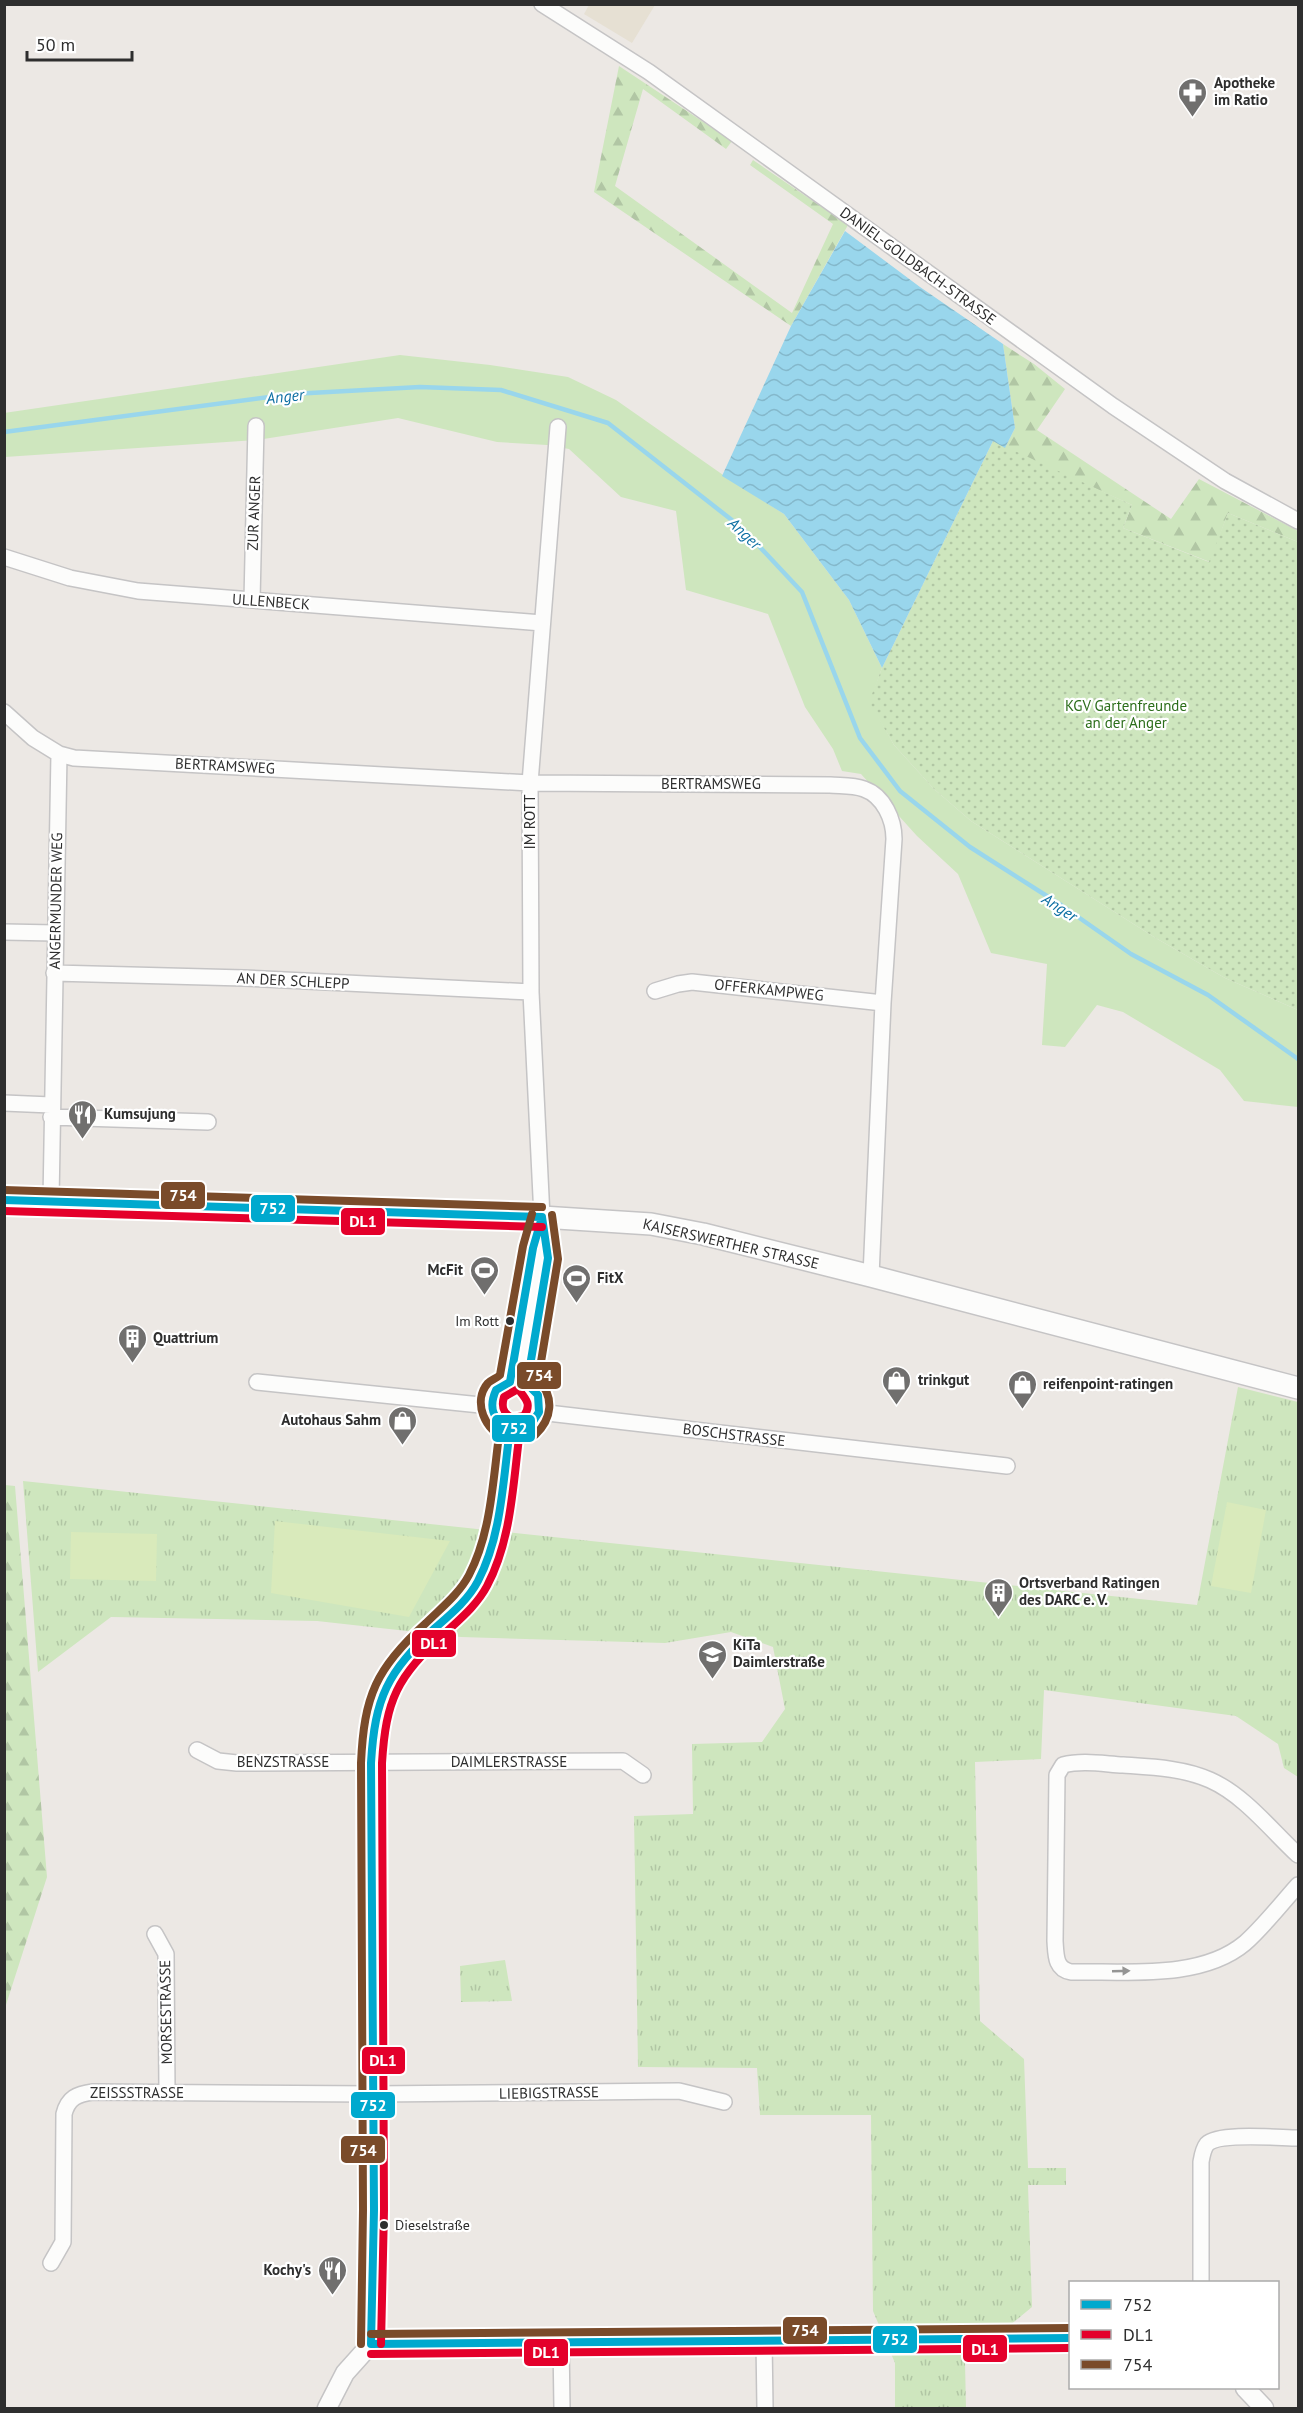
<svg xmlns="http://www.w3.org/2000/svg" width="1303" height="2413" viewBox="0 0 1303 2413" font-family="'PT Sans',sans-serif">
<defs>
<pattern id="forest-firs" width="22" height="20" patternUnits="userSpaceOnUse" patternTransform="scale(1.5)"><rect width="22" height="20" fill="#cee6be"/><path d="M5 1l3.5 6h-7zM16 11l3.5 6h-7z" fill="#b1c6a4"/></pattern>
<pattern id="park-tufts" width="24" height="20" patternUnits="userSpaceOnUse" patternTransform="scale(1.5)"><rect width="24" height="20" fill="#cee6be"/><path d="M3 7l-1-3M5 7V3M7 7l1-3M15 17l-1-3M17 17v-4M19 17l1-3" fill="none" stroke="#b1c6a4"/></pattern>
<pattern id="garden-dots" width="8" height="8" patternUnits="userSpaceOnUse" patternTransform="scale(1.5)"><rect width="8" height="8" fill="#cee6be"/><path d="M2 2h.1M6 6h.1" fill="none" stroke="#b1c6a4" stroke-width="1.8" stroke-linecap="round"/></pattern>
<pattern id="water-waves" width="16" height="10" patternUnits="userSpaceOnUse" patternTransform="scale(1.5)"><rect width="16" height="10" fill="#99d6ec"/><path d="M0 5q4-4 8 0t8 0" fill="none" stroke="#84b8cb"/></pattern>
</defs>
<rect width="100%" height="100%" fill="#ece8e4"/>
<path fill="#e6e0d3" d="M589 5V4L655 5 632 43 584 14Z"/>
<path fill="#cee6be" d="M400 355 490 365 568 377 616 400 726 477 784 514 849 600 882 668 870 702 894 745 934 789 971 821 1154 937 1225 978 1298 1010V1107L1244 1101 1220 1070 1123 1012 1097 1005 1065 1047 1042 1045 1047 964 991 953 958 874 917 836 861 774 842 771 833 749 805 707 768 614 686 590 676 511 621 497 569 449 547 445 497 442 398 418 257 440 5 457 4 413Z"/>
<path fill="url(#forest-firs)" d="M619 66 732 141 726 149 643 89 615 186 792 313 833 224 750 165 753 160 848 225 791 326 594 192Z
M1003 344 1034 364 1065 389 1037 430 1171 519 1199 479 1298 531V542L1228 513 1210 562 1123 528 1132 505 1005 448 1015 428Z
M5 1485 15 1486 47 1877 5 2008Z"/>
<path fill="url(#park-tufts)" d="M1238 1387 1298 1402V1777L1284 1768 1278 1744 1236 1716 1044 1690 1041 1759 975 1762 980 2021 1024 2059 1028 2168H1066V2185H1028L1032 2307 965 2362 966 2408H895V2363L873 2311 871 2115H760L757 2068 638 2067 634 1816 693 1814 692 1744 762 1742 785 1709 773 1647 731 1632 665 1643 461 1637 317 1621 111 1617 38 1672 23 1481 1197 1605Z
M505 1960 512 2001 461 2002 460 1966Z"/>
<path fill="url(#garden-dots)" d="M993 441 1132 505 1123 528 1209 562 1228 513 1298 542V1010L1225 978 1154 937 971 821 934 789 894 745 869 702 882 668Z"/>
<path fill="#d9eabb" d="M1227 1502 1266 1510 1251 1593 1211 1586Z
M275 1521 450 1541 409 1617 271 1593Z
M71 1532 157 1534 156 1581 70 1579Z"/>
<path fill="url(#water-waves)" d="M845 231 920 287 1003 344 1015 428 1005 448 993 441 882 668 849 600 784 514 722 476 791 326Z"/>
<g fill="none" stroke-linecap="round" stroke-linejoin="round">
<path stroke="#99d6ec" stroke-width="4.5" d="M4 432 292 394 420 387 501 390 608 423 742 528 802 592 860 738 900 791 970 847 1061 905 1131 954 1208 995 1298 1059"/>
<defs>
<path id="minor" d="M542 4 649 72 1113 406 1225 481 1298 521
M4 557 70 578 138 591 542 623
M252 600 256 426
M4 712 33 738 59 754 51 1200
M59 754 74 758 530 783 830 785C841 786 853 785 864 789 884 796 894 820 894 839L883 1003 871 1276
M4 932 55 933
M54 973 244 978 531 992
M655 991 678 984 692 982 883 1003
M4 1103 51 1105
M51 1117 208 1122
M542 1217 531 992 530 783 558 427
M257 1382 490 1406
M539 1412 1007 1466
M197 1750 218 1761 237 1763 623 1761 643 1775
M1298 1855C1271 1830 1244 1795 1210 1780 1183 1768 1152 1767 1123 1765 1104 1764 1082 1760 1063 1765L1057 1775 1055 1941C1056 1955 1055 1969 1071 1972 1126 1971 1201 1980 1245 1943 1264 1926 1281 1904 1298 1885
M155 1934 166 1954 167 2092
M51 2263 63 2242 64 2114C68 2098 77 2094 93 2092L373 2094 679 2091 724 2102
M1201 2282V2162C1202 2156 1203 2149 1207 2144 1219 2132 1280 2138 1298 2138
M764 2340 765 2408
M561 2342 562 2408"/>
<path id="tertiary" d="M491 1405a24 24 0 1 1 48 0a24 24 0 1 1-48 0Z
M510 1382 533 1248 540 1224
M527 1384 548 1258 542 1217
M371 2344 374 2210 371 1763C374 1698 383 1675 432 1631 448 1616 467 1601 478 1581 500 1541 503 1475 510 1429
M1245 2388 1264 2408
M327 2408 345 2373 371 2344 1070 2338"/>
<path id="secondary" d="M4 1200 542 1217 651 1224 703 1234 871 1276 1298 1388"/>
</defs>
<use href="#minor" stroke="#c5c4c5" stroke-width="18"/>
<use href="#tertiary" stroke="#c5c4c5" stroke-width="21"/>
<use href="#secondary" stroke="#c5c4c5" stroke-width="24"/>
<use href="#minor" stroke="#fcfcfb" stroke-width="15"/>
<use href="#tertiary" stroke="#fcfcfb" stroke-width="18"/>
<use href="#secondary" stroke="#fcfcfb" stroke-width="21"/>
<defs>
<path id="bus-1" d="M4 1200 542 1217
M542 1217 548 1258 527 1384 538 1395 539 1412 530 1426 510 1429C493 1420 488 1408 496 1390L510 1382 533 1248Z
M371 2344 374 2210 371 1763C375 1697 387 1673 435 1628 451 1614 468 1600 478 1581 502 1535 503 1479 510 1429
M371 2344 1070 2338"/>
<path id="bus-2" d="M4 1211 542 1227
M518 1389C526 1399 532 1404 524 1416L512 1418C503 1413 501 1407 504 1397Z
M381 2344 384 2210 382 1763C386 1699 397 1677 445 1633 460 1619 477 1605 487 1586 512 1539 513 1482 520 1430
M371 2354 1070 2348"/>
<path id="bus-3" d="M4 1190 542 1207
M532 1214 523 1246 500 1375C497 1378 491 1380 488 1383 472 1401 485 1432 507 1439 514 1441 528 1437 535 1435 552 1419 555 1397 538 1380L558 1259 552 1215
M371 2334 1070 2328
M361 2344 363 2210 361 1763C364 1696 376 1668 426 1623 441 1608 459 1594 469 1575 492 1531 493 1476 500 1428"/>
</defs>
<use href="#bus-1" stroke="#fff" stroke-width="12"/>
<use href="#bus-2" stroke="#fff" stroke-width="12"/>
<use href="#bus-3" stroke="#fff" stroke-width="12"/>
<use href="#bus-1" stroke="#00a9ce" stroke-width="8"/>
<use href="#bus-2" stroke="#e4002b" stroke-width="8"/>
<use href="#bus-3" stroke="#7a4b2a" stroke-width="8"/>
</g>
<defs><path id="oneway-solid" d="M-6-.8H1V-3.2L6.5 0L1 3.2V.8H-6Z" transform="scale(1.5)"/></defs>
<use fill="#959594" href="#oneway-solid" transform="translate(1121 1971) rotate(-2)"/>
<defs>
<symbol id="pharmacy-pin" viewBox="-11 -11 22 30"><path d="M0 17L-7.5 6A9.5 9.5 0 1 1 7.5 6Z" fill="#706f6e" stroke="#fff"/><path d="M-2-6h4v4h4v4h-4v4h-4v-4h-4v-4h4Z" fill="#fff"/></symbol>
<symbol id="restaurant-pin" viewBox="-11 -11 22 30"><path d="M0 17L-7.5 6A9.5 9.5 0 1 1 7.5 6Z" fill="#706f6e" stroke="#fff"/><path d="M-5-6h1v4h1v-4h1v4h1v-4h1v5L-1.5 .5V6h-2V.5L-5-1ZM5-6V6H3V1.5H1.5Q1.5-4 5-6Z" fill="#fff"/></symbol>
<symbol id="stadium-pin" viewBox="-11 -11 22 30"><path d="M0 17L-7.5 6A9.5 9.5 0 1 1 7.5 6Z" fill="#706f6e" stroke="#fff"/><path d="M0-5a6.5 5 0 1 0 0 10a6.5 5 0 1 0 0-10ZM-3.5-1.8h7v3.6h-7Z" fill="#fff"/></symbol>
<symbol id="building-pin" viewBox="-11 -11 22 30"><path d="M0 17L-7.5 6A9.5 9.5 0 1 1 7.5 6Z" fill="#706f6e" stroke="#fff"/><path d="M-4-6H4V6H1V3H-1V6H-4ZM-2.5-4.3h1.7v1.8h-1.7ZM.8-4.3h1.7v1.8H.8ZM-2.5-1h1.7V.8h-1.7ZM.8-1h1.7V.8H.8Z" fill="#fff"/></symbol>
<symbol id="shop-pin" viewBox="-11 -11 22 30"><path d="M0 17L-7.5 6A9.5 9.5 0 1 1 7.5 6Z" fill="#706f6e" stroke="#fff"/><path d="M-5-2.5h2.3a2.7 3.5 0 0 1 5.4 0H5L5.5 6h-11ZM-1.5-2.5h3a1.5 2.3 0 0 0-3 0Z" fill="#fff"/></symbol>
<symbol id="school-pin" viewBox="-11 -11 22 30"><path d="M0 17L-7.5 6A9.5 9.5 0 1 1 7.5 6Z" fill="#706f6e" stroke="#fff"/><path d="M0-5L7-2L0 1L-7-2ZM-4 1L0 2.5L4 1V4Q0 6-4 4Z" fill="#fff"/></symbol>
</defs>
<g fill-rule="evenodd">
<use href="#pharmacy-pin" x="1176" y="76" width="33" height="45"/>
<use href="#restaurant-pin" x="66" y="1098" width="33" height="45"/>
<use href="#stadium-pin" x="468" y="1254" width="33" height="45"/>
<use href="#stadium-pin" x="560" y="1262" width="33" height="45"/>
<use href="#building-pin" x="116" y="1322" width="33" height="45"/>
<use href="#shop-pin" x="880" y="1364" width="33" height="45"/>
<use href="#shop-pin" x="1006" y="1368" width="33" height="45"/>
<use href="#shop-pin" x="386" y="1404" width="33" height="45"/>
<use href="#building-pin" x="982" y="1576" width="33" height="45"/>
<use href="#school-pin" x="696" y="1638" width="33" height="45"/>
<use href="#restaurant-pin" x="316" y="2254" width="33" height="45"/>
</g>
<g fill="#2e2e2e" stroke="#fff" stroke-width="2">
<circle cx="510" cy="1321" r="5"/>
<circle cx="384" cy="2225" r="5"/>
</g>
<g text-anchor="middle" stroke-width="4.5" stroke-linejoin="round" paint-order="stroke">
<g font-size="14" fill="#2e2e2e" stroke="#fff" text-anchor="end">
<text x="499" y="1326">Im Rott</text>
<text x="395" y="2230" text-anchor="start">Dieselstraße</text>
</g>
<g font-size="15" font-weight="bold" fill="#2e2e2e" stroke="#fff" text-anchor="start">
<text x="1214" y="88">Apotheke<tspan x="1214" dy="17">im Ratio</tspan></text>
<text x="104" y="1119">Kumsujung</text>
<text x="463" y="1275" text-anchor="end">McFit</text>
<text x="597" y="1283">FitX</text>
<text x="153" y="1343">Quattrium</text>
<text x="918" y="1385">trinkgut</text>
<text x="1043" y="1389">reifenpoint-ratingen</text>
<text x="381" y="1425" text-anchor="end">Autohaus Sahm</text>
<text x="1019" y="1588">Ortsverband Ratingen<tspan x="1019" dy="17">des DARC e. V.</tspan></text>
<text x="733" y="1650">KiTa<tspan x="733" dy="17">Daimlerstraße</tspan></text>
<text x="311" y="2275" text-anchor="end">Kochy's</text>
</g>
<g font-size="15" fill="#2e2e2e" stroke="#fff">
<text transform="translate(918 266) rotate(36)" y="5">DANIEL-GOLDBACH-STRASSE</text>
<text transform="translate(254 513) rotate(-88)" y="5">ZUR ANGER</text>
<text transform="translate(271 602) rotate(4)" y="5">ULLENBECK</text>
<text transform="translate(225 766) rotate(3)" y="5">BERTRAMSWEG</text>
<text x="711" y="789">BERTRAMSWEG</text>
<text transform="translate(530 822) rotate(-90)" y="5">IM ROTT</text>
<text transform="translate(56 901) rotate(-89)" y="5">ANGERMUNDER WEG</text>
<text transform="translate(293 981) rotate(3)" y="5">AN DER SCHLEPP</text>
<text transform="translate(769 990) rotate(6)" y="5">OFFERKAMPWEG</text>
<text transform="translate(731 1244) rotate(13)" y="5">KAISERSWERTHER STRASSE</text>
<text transform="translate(734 1435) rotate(7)" y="5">BOSCHSTRASSE</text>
<text x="283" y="1767">BENZSTRASSE</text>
<text x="509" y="1767">DAIMLERSTRASSE</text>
<text transform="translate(166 2012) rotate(-91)" y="5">MORSESTRASSE</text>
<text x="137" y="2098">ZEISSSTRASSE</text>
<text transform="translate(549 2093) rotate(-1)" y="5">LIEBIGSTRASSE</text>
</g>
<g font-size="15" fill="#2c6e1b" stroke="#fff">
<text x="1126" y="711">KGV Gartenfreunde<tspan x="1126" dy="17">an der Anger</tspan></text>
</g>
<g font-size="16" font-style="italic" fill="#0d6fa3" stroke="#fff">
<text transform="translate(285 396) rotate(-6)" y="6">Anger</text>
<text transform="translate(745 533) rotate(43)" y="6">Anger</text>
<text transform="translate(1060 907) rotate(33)" y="6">Anger</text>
</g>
</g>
<g stroke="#fff" stroke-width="2">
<rect x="160" y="1181" width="46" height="29" rx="6" fill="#7a4b2a"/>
<rect x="250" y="1194" width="46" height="29" rx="6" fill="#00a9ce"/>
<rect x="340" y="1207" width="46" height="29" rx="6" fill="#e4002b"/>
<rect x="516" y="1361" width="46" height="29" rx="6" fill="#7a4b2a"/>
<rect x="491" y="1414" width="45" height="29" rx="6" fill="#00a9ce"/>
<rect x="411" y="1629" width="46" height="29" rx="6" fill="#e4002b"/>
<rect x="361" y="2046" width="45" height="29" rx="6" fill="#e4002b"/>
<rect x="350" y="2091" width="46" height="28" rx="6" fill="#00a9ce"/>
<rect x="340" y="2135" width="46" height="29" rx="6" fill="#7a4b2a"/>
<rect x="782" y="2316" width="46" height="29" rx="6" fill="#7a4b2a"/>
<rect x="872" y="2325" width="46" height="29" rx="6" fill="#00a9ce"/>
<rect x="962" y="2334" width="46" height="29" rx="6" fill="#e4002b"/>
<rect x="523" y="2338" width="46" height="29" rx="6" fill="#e4002b"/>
</g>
<g font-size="16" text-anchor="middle" font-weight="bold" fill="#fff">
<text x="183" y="1201">754</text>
<text x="273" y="1214">752</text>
<text x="363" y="1227">DL1</text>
<text x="539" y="1381">754</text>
<text x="514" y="1434">752</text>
<text x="434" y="1649">DL1</text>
<text x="383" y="2066">DL1</text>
<text x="373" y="2111">752</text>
<text x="363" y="2156">754</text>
<text x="805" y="2336">754</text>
<text x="895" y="2345">752</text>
<text x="985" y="2355">DL1</text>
<text x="546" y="2358">DL1</text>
</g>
<rect width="1303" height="2413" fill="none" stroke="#2e2e2e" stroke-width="12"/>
<rect x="1069" y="2281" width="210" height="108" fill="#ffffff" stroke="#ababab" stroke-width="1.5"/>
<rect x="1081" y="2300" width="30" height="9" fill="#00a9ce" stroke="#ababab" stroke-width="1.5"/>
<text x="1123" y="2311" font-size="18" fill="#2e2e2e">752</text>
<rect x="1081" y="2330" width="30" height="9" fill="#e4002b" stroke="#ababab" stroke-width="1.5"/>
<text x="1123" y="2341" font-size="18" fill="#2e2e2e">DL1</text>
<rect x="1081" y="2360" width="30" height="9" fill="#7a4b2a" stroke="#ababab" stroke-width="1.5"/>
<text x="1123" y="2371" font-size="18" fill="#2e2e2e">754</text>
<path d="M27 51v9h105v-9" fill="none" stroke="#2e2e2e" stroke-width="3"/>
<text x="36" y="51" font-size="18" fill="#2e2e2e" stroke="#ffffff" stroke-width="4.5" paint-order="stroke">50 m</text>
</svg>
